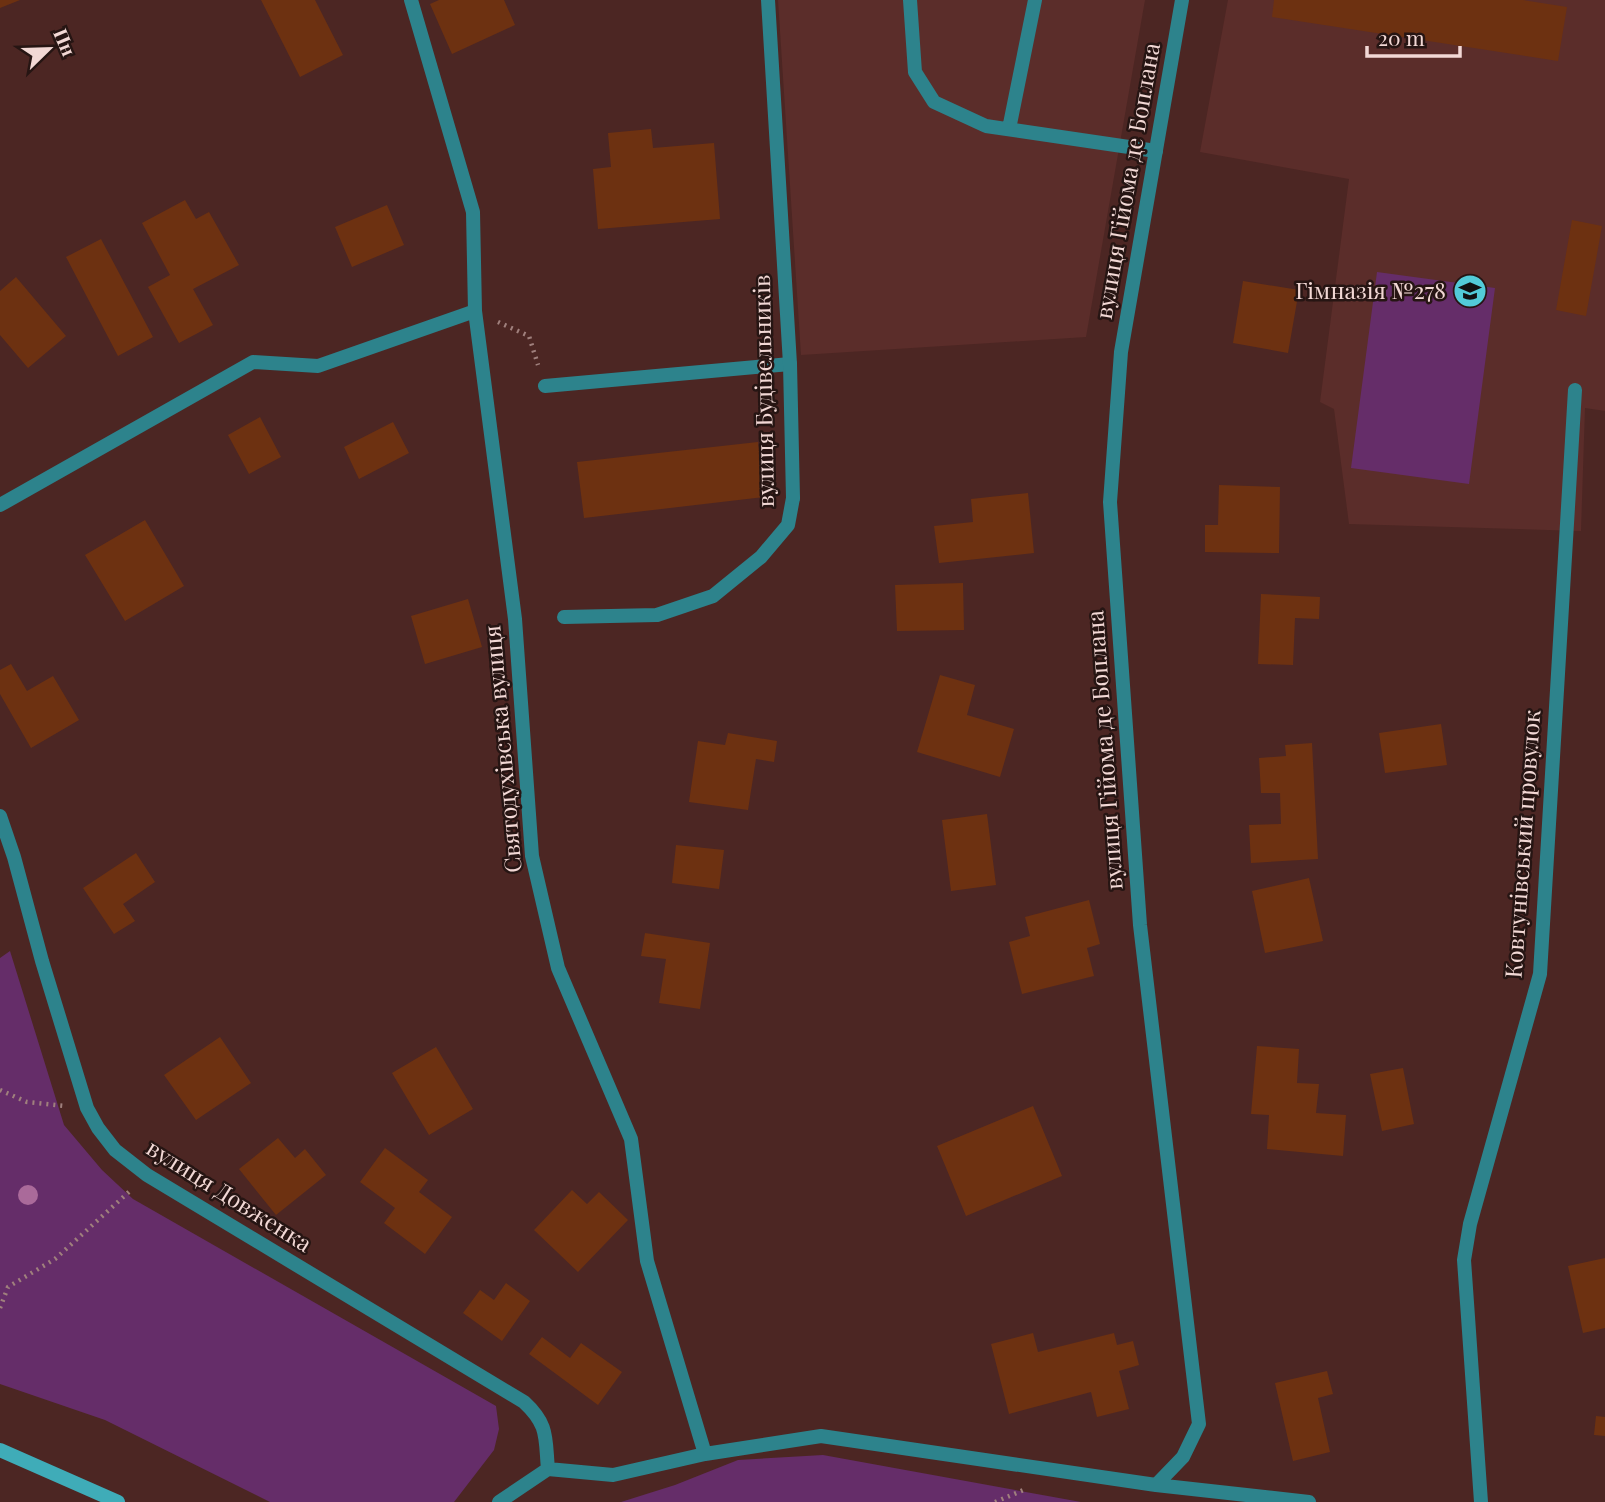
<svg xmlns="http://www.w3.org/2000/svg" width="1605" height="1502" viewBox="0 0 1605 1502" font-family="'Playfair Display',serif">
<rect width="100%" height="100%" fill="#4c2623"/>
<path fill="#5b2d2a" d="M778 0H1145L1086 337 801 355Z
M1228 0H1605V411L1585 408 1581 531 1349 524 1334 409 1320 402 1349 179 1200 152Z"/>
<path fill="#652d69" d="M1377 272 1495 288 1469 484 1351 468Z
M10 951 64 1125 102 1170 133 1199 496 1406 499 1429 494 1450 454 1502H270L105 1420 0 1384V958Z
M823 1455 1081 1502H621L675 1485 738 1460Z"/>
<path fill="#6d3111" d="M0 0H20L0 8Z
M261 0H315L343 55 300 77Z
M439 0H504L515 25 452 54 430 4Z
M1274 0H1523L1567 7 1558 61 1272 17Z
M651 129 653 148 714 143 720 219 598 229 593 169 611 167 608 133Z
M185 200 196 219 209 212 239 265 193 289 213 325 179 343 148 287 170 275 142 223Z
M387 205 404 245 352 267 335 227Z
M1572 220 1602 226 1586 316 1556 310Z
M101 239 153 337 118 356 66 257Z
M16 277 66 336 28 368 0 335V291Z
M1243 281 1299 290 1288 353 1233 343Z
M260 417 281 457 249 474 228 435Z
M393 422 409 453 359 479 344 447Z
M758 442 765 497 584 518 577 462Z
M1219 485 1280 487 1279 553 1205 552V525H1218Z
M1028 493 1034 553 939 563 934 526 973 522 971 499Z
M145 520 184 586 125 621 85 555Z
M963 583 964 630 897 631 895 585Z
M1261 594 1320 597 1319 619 1295 618 1293 665 1258 664Z
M468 599 482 647 425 664 411 616Z
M11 664 27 691 53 676 79 720 31 748 0 694V670Z
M940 675 975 685 967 715 1014 729 1000 777 917 752Z
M1441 724 1447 765 1385 773 1379 733Z
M728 733 777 741 774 762 756 759 748 810 689 802 698 741 725 745Z
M1312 743 1318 859 1251 863 1249 825 1281 824 1280 793H1261L1259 758 1286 756 1285 745Z
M987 814 996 885 951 891 942 820Z
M676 845 724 850 719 889 672 883Z
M136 853 155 882 123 904 135 921 114 934 83 888Z
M1309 878 1323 941 1265 953 1252 891Z
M1089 900 1100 944 1087 948 1094 976 1022 994 1009 942 1030 936 1025 917Z
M645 933 710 943 700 1009 659 1003 666 959 641 956Z
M220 1037 251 1083 196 1120 164 1075Z
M1257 1046 1299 1049 1297 1083 1319 1084 1316 1113 1346 1115 1343 1156 1267 1149 1269 1115 1251 1114Z
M436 1047 473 1109 429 1135 392 1073Z
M1403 1068 1414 1124 1382 1131 1370 1074Z
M1033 1106 1062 1176 966 1216 937 1146Z
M278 1138 295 1158 305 1149 326 1175 276 1215 239 1169Z
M385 1148 428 1180 419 1192 452 1217 425 1254 384 1223 395 1208 360 1182Z
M572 1190 587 1204 599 1192 628 1220 578 1272 534 1230Z
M1605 1258V1328L1583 1333 1568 1266Z
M506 1283 530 1301 502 1341 463 1313 480 1290 494 1300Z
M1033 1333 1038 1352 1114 1333 1117 1345 1133 1341 1139 1365 1119 1371 1129 1409 1097 1417 1091 1392 1009 1414 991 1344Z
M542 1337 570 1358 581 1343 622 1372 598 1405 529 1354Z
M1327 1371 1333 1394 1318 1398 1330 1452 1293 1461 1275 1383Z
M1596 1416 1605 1417V1436L1594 1435Z"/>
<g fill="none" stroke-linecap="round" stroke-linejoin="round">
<path stroke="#a0807d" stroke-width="4.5" stroke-dasharray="2 5" stroke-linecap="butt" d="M498 322 529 336 538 365
M0 1090 27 1102 65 1106
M0 1308 8 1287 55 1259 131 1190
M995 1502 1026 1489"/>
<path stroke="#2d838c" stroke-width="14" d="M910 0 915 72 934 102 986 126 1156 151
M1009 129 1035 0
M545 386 790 364
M564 617 657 615 713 596 761 557 788 525 793 498
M1481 1502 1464 1260 1470 1224 1540 974 1575 390"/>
<path stroke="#2d838c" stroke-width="14" d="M411 0 473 212 475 311 515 619 532 856 558 968 631 1139 647 1261 705 1454
M768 0 790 364 793 498
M0 505 253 362 318 366 475 311
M0 816 14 857 42 961 87 1108 98 1128 115 1150 147 1175 524 1402C549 1425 545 1438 548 1469
M1156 1485 1183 1457 1199 1424 1140 925 1110 502 1121 352 1182 0
M499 1502 548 1469 613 1475 705 1454 821 1436 1156 1485 1309 1502"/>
<path stroke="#3facb8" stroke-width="14" d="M0 1450 118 1502"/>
</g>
<circle fill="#aa6a9a" cx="28" cy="1195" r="10"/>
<defs>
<symbol id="school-disc" viewBox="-11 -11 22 22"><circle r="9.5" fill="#52cbd8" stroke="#261513"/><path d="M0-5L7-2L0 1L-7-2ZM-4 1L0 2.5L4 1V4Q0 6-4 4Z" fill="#111"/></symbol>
</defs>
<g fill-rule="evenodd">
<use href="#school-disc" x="1451" y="272" width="38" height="38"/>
</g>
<g text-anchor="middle" stroke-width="5" stroke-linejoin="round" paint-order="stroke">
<g font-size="23" fill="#f2d8d5" stroke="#261513">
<text transform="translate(1128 181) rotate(-80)" y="8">вулиця Гійома де Боплана</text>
<text transform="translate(764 391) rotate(-91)" y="8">вулиця Будівельників</text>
<text transform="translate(503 749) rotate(-95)" y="8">Святодухівська вулиця</text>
<text transform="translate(1105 750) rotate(-94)" y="8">вулиця Гійома де Боплана</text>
<text transform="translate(1523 844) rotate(-86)" y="8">Ковтунівський провулок</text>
<text transform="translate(229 1196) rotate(32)" y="8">вулиця Довженка</text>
</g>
<g font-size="23" fill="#f2d8d5" stroke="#261513" text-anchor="end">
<text x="1446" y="299">Гімназія №278</text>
</g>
</g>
<g transform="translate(49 49) rotate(67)" stroke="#261513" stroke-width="5" paint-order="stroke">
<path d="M0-5L12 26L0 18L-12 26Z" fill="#f2d8d5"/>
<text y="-10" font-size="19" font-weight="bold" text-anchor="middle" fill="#f2d8d5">Пн</text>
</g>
<path d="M1367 46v10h93v-10" fill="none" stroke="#f2d8d5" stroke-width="3.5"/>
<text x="1378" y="46" font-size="21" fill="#f2d8d5" stroke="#261513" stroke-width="5" paint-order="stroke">20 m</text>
</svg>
